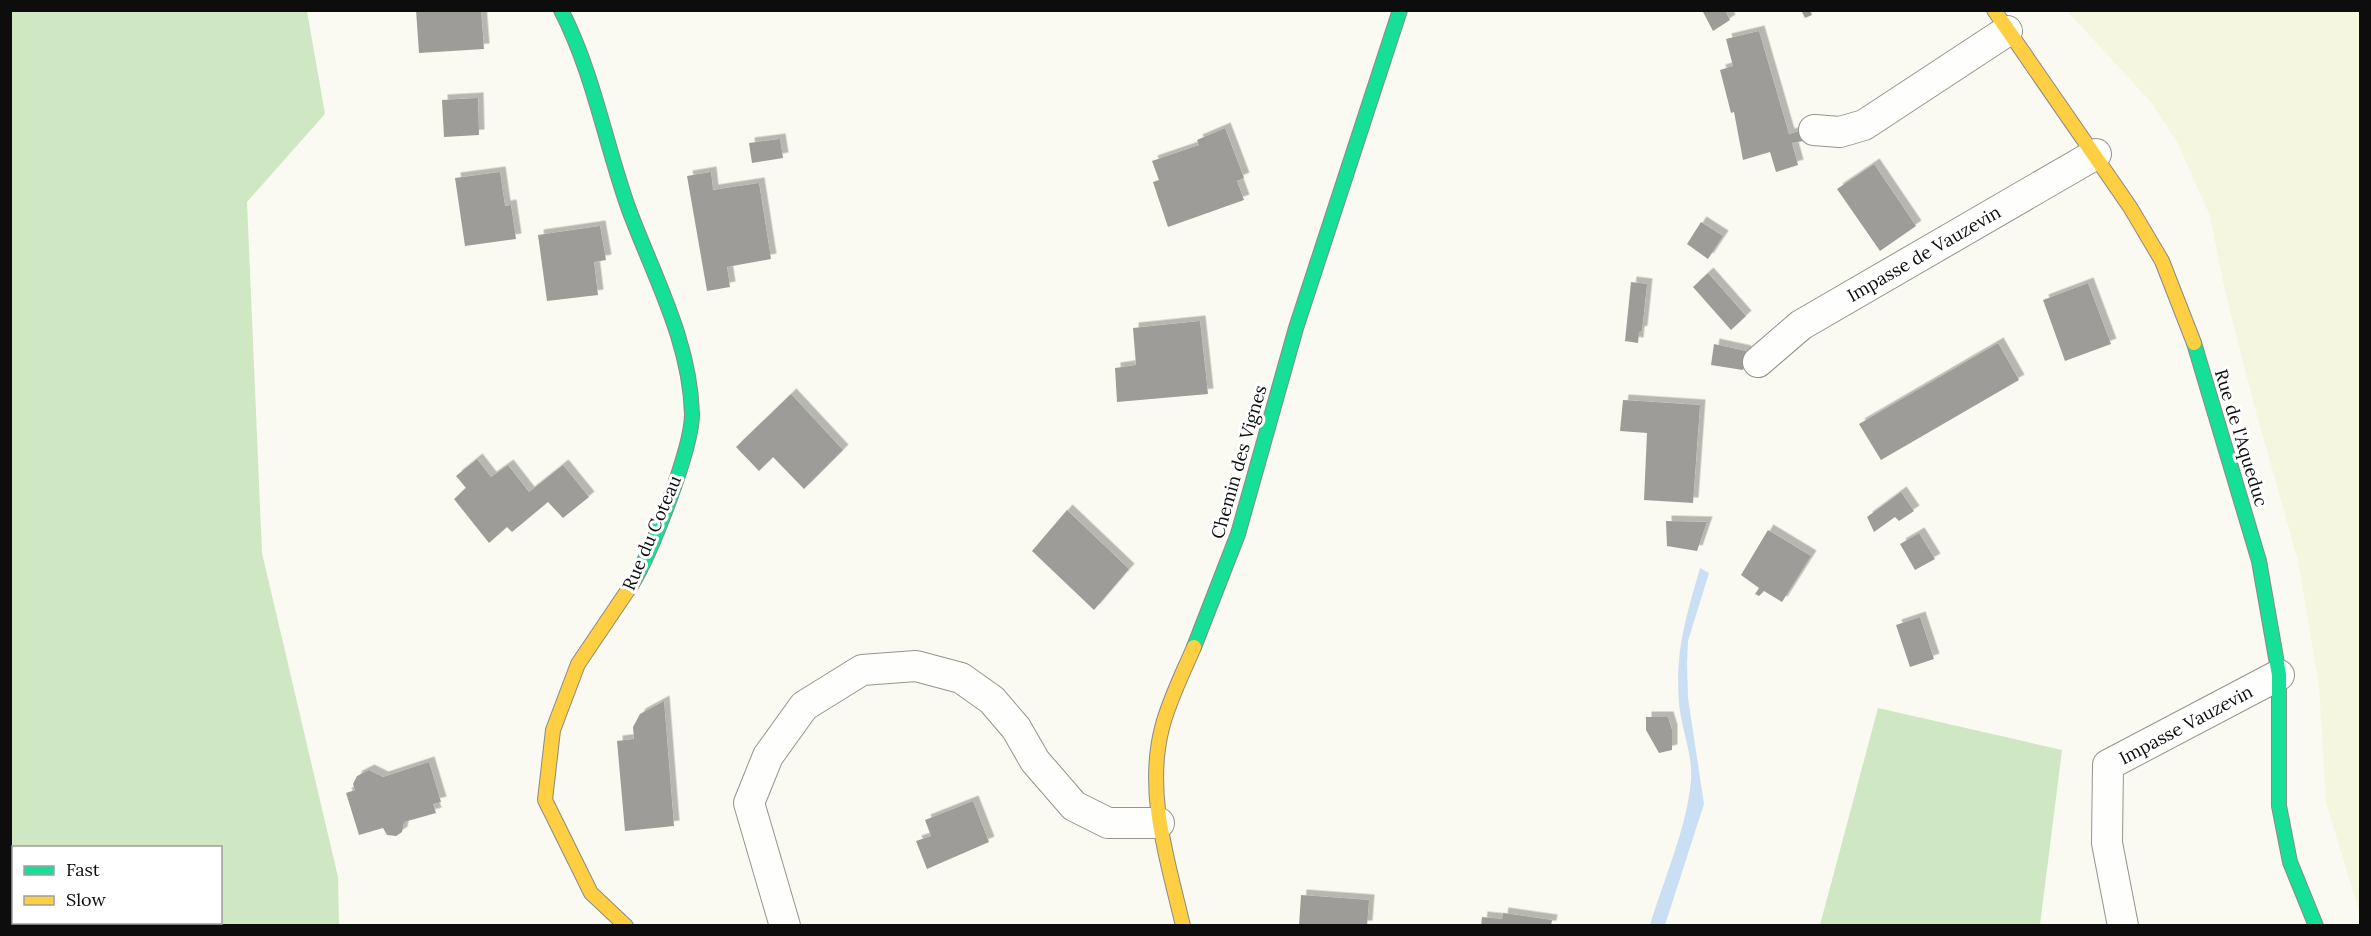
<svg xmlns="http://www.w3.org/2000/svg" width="2371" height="936" viewBox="0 0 2371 936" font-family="Lora,serif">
<defs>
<filter id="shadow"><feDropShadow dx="5.5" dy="-5.5" stdDeviation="0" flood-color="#0004"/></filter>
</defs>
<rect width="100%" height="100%" fill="#fafaf2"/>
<path fill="#f4f6df" d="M2067 11H2360V914L2326 803 2319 685 2298 561 2253 401 2225 291 2210 216 2177 142 2150 101Z"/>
<path fill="#cfe7c2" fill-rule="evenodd" d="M10 11H307L325 114 247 202 262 553 338 877 339 925H11ZM14 848H220V922H14Z
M1878 708 2062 750 2040 925H1820Z"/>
<path fill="#cadff3" d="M1700 568 1709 573 1688 641 1687 663 1688 698 1704 804 1665 925H1650C1663 882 1688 824 1691 780 1693 755 1681 728 1679 703 1675 650 1686 618 1700 568Z"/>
<path fill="#9e9c98" filter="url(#shadow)" d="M416 10H481L484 49 419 53Z
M1702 10H1725L1730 20 1713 31Z
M1801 10H1810L1812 15 1805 18Z
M1759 31 1789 134 1800 131 1803 141 1792 143 1798 165 1776 172 1770 152 1743 160 1734 112 1731 113 1720 70 1733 66 1726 39Z
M478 98 479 135 444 137 442 100Z
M1225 128 1244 178 1237 181 1244 200 1168 227 1153 182 1159 180 1152 161 1199 145 1197 140Z
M780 139 783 158 752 163 749 143Z
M1874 164 1916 226 1880 251 1837 189Z
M500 172 505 206 511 205 516 239 465 246 455 178Z
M711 172 713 190 759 183 771 259 727 267 730 287 707 291 687 176Z
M1701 222 1723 236 1708 259 1687 244Z
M600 226 606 260 594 262 598 295 547 301 538 235Z
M1708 273 1746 316 1731 330 1693 287Z
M1631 282 1647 284 1642 331 1639 332 1638 343 1625 341Z
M2088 283 2111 344 2065 361 2043 300Z
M1200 321 1208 394 1117 402 1115 368 1136 365 1133 328Z
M1998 343 2019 380 1881 460 1859 424Z
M1714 344 1746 351 1743 370 1711 365Z
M791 394 843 450 804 489 773 457 759 471 736 447Z
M1623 400 1700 405 1693 503 1644 500 1647 433 1620 431Z
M477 459 491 477 508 465 529 492 563 465 589 497 563 518 548 502 512 532 507 527 489 543 454 499 466 488 456 476Z
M1901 492 1914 511 1899 521 1895 517 1874 532 1867 517Z
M1067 510 1129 569 1094 610 1032 551Z
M1666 521 1707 522 1697 551 1667 546Z
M1768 530 1811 556 1782 602 1764 591 1759 596 1755 594 1759 588 1741 575Z
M1919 533 1935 559 1915 570 1900 544Z
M1920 617 1934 659 1910 667 1896 625Z
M664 701 674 826 625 831 617 741 634 739 633 727 640 714Z
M1646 717H1668L1672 730V750L1659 753 1646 730Z
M429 762 441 802 433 804 436 813 404 822 402 832 396 836 387 835 383 828 359 835 346 793 355 790 353 784 357 776 369 770 383 777Z
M973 801 989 842 927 869 916 841 931 836 925 820Z
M1301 895 1369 900 1367 926H1299Z
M1503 913 1552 920 1551 926H1481L1482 917 1502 919Z"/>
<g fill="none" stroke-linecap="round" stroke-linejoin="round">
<defs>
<path id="street" d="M1814 130 1840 132 1864 125 2007 31
M1758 362 1801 325 2096 154
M785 926 749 803 768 756 804 706 862 670 916 666 961 678 992 700 1016 728 1035 761 1074 806 1108 823H1159
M2123 926 2107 843 2108 765 2279 675"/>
<path id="fast" d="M561 10C593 72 605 142 628 207 653 275 690 340 692 414 692 449 651 553 632 584
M2194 343 2259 561 2279 675V806L2290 862 2316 926
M1194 647 1238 534 1296 328 1400 10"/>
<path id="slow" d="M1994 10 2130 207 2162 261 2194 343
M626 926 591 893 545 800 553 730 578 664 632 584
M1183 926C1168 861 1145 794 1162 728 1169 700 1183 673 1194 647"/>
</defs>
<use href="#street" stroke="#949490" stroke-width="32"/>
<use href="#fast" stroke="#8a8a87" stroke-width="16"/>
<use href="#slow" stroke="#8a8a87" stroke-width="16"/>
<use href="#street" stroke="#fefefd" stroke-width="30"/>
<use href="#fast" stroke="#16e098" stroke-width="14"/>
<use href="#slow" stroke="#ffcf43" stroke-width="14"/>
</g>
<g text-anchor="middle" stroke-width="6" stroke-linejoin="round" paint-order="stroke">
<g font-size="18" fill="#0d0d0d" stroke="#fff">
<text transform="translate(1924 254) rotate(-30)" y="6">Impasse de Vauzevin</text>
<text transform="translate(2241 438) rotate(73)" y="6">Rue de l'Aqueduc</text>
<text transform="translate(1239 462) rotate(-74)" y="6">Chemin des Vignes</text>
<text transform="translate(652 533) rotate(-67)" y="6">Rue du Coteau</text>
<text transform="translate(2186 725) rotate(-28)" y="6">Impasse Vauzevin</text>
</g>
</g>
<rect width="2371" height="936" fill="none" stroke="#0d0d0d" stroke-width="24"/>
<rect x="12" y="846" width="210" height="78" fill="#ffffff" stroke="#9e9e9e" stroke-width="1.5"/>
<rect x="24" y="866" width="30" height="9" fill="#16e098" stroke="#9e9e9e" stroke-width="1.5"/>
<text x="66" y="876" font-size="18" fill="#0d0d0d">Fast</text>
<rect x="24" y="896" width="30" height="9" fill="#ffcf43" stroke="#9e9e9e" stroke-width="1.5"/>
<text x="66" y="906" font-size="18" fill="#0d0d0d">Slow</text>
</svg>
